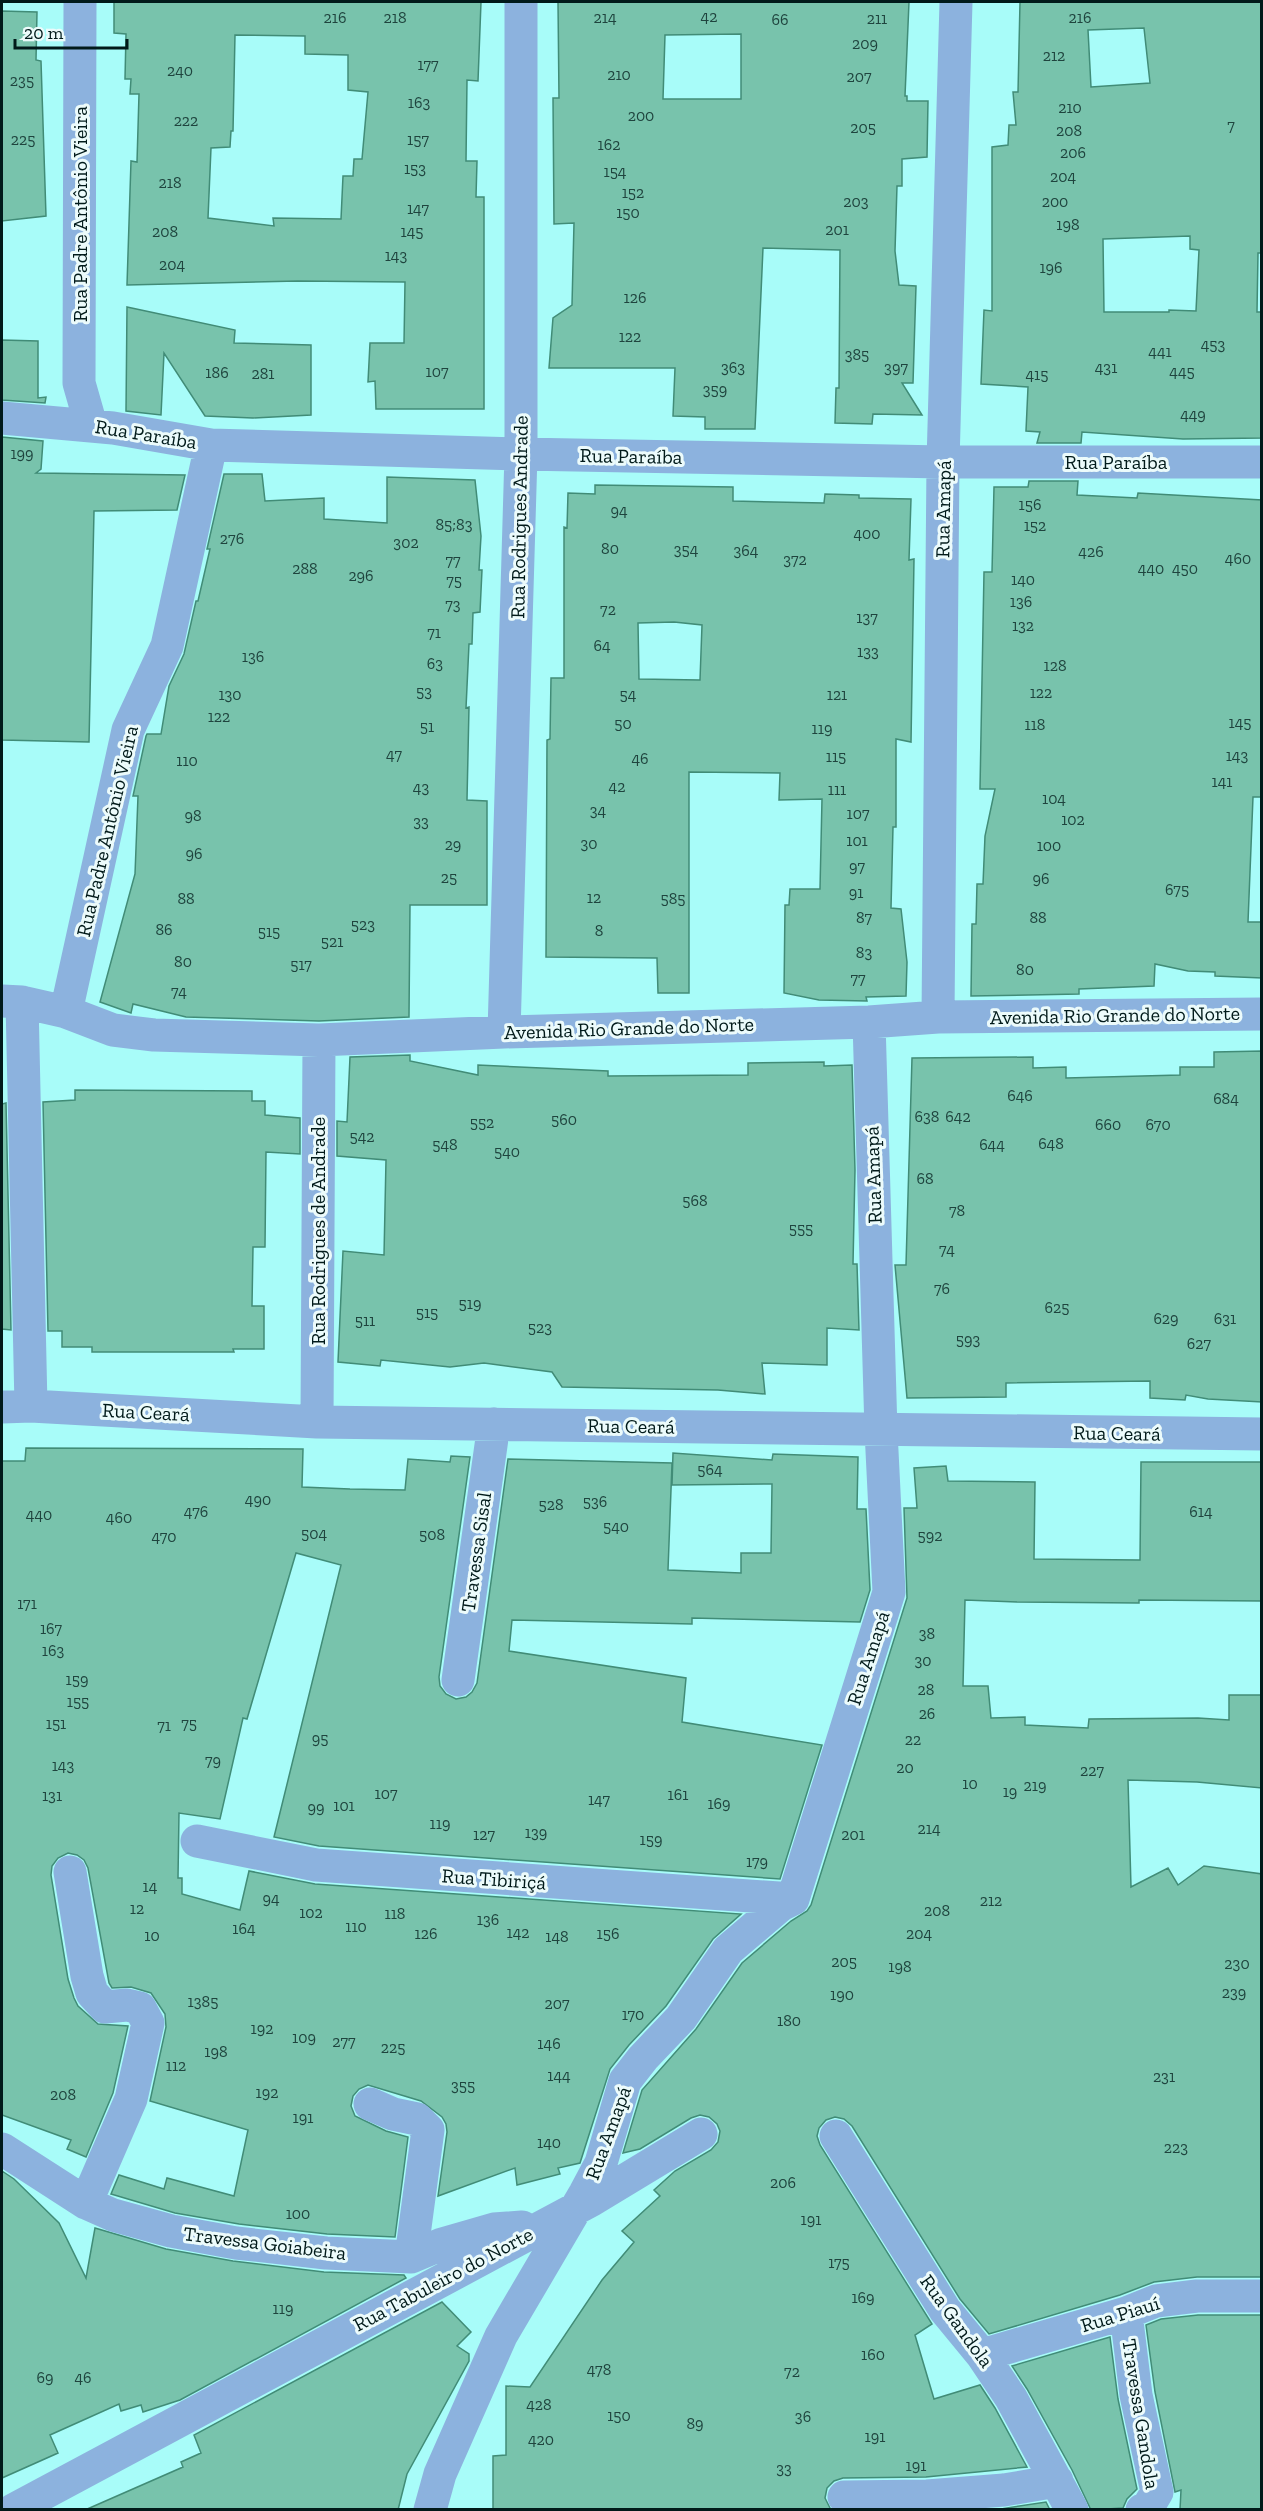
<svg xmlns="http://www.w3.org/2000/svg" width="1263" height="2511" viewBox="0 0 1263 2511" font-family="'Zilla Slab',serif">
<rect width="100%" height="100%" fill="#a8fcf9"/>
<path fill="#78c3ac" stroke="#418c77" stroke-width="1.5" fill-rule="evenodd" d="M114 2H481L478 81 467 80 466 161H477L476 197H484V409H376L375 381 368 382 370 343H404L405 282 298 281 127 285 131 161 137 162 139 94H130L131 79H125L126 34 114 33ZM235 35 305 36V54L348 55V90L368 92 362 159H354L353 176H343L341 219 273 218 274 226 208 218 211 148 230 147 231 131H233Z
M558 2H909L905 96H907V101H928L927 157 902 159V186H897L895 251 899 285 916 286 913 383H902L922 415 873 414 872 424 835 423 836 388H839L840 250 763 248 755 429H705V417L673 416 675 368H549L553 318 572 305 574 223 554 224 553 98H559ZM741 34V99H663L665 35Z
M1020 2H1262V253H1258L1257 312H1262V438L1183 439 1082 432 1081 443H1037L1040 432 1026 431 1028 387 981 384 984 310 992 311V147L1008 145 1009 125H1016L1013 92H1018ZM1144 28 1150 83 1091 87 1088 30ZM1190 236V249L1199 250 1196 311 1169 310V312H1104L1103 239Z
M2 11 37 12 36 60 41 61 46 216 2 221Z
M127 307 235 330 234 343 311 345V415L253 418 205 416 164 353 161 415 126 411Z
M2 340 38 341V398L46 397 45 403 2 400Z
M2 437 43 441 41 469 36 473 185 475 177 510 94 511 89 742 2 740Z
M224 474H262L265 501 324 498V519L387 523V477L475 480 481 536 479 570H482L480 612 473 613 472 644H469L466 708 469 707 467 800 487 801V905H410L409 1017 319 1021 186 1017 133 1004 131 1013 100 1002 135 874 138 796H133L146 736 147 734H161L169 686 184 654 196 601H198L210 549H207Z
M1029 481H1078L1077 495 1137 498 1138 493 1262 500V797H1253L1248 922H1262V978L1215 976V972L1188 971 1155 964 1154 986 1079 989V994L971 996 972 924H976L977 884H983L985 836 995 789H980L984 572H992L994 487H1028Z
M595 485 733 487V501L824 503 825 494 859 495V498L911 499 909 560 914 559 911 742 896 739V827H893L891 908 901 909 907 962 906 996 866 997 867 1001 819 1000 784 993 785 905H789L790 889H820L822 799 779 800 780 773 689 772V993H658L657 958 546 957 547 740 550 739 551 678H564V527L567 528 568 493 595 494ZM674 622 702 625 700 680 639 679 638 623Z
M1262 1051V1402L1208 1399 1186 1395 1185 1400 1150 1398V1381L1006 1383V1397L907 1398 895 1265H906L912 1058 1033 1057V1068L1066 1067V1078L1180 1075V1067H1214V1052Z
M410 1055V1061L478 1075V1065L608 1071V1076L748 1075V1063L824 1062V1066L852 1065 855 1170 853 1264H857L859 1330 827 1328V1365L762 1363 765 1394 718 1390 562 1387 552 1372 484 1363 450 1367 381 1360 380 1366 338 1362 343 1251 384 1255 386 1160 337 1156V1121L347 1122 350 1057Z
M75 1090 252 1091V1101H265V1115L300 1118V1154L266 1152 265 1247H253L252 1306H264V1349H233L234 1352H92V1347H62V1331H48L43 1102 75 1100Z
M6 1103 11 1330 2 1329V1104Z
M26 1448 303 1449 302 1487 350 1489 405 1490 408 1459 450 1462 451 1456 470 1457 439 1677 440 1686 446 1694 456 1699 466 1697 472 1692 477 1683 508 1459 672 1463 668 1570 741 1573V1553H771L772 1484 672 1485 673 1453 772 1460 773 1454 858 1457 857 1509H866L870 1590 860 1622 692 1618V1624L512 1620 509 1651 686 1678 682 1722 822 1745 780 1879 319 1846 274 1837 341 1565 296 1553 247 1719 243 1718 220 1819 179 1813 178 1878H182V1894L240 1910 249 1871 315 1884 741 1914 713 1939 666 2006 629 2045 610 2069 580 2163 558 2168 560 2174 517 2185 515 2168 438 2196 447 2132 446 2124 442 2117 421 2101 368 2085 359 2089 353 2096 351 2106 355 2116 386 2131 408 2137 395 2237 327 2234 239 2224 175 2213 111 2194 119 2175 164 2189 167 2178 234 2196 248 2130 150 2101 166 2027 165 2014 151 1993 131 1987 112 1988 109 1983 88 1868 84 1860 77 1855 68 1853 58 1858 52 1866 51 1875 68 1979 74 1998 78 2006 98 2024 128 2026 113 2093 86 2157 67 2149 71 2140 2 2115V1461H25Z
M1141 1462H1262V1601L1139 1600V1603L1017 1602 965 1600 963 1686H988L991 1718 1025 1717V1725L1088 1728 1089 1719 1198 1718 1229 1720V1695H1262V1788L1197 1782 1128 1780 1131 1887 1168 1868 1178 1885 1204 1866 1262 1874V2277H1197L1154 2282 1120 2295 989 2334 960 2299 852 2126 844 2119 835 2117 826 2120 819 2128 817 2136 820 2145 932 2324 915 2335 934 2399 980 2385 995 2408 1027 2467 926 2477 843 2478 834 2481 827 2488 825 2498 831 2510H493V2456L506 2455V2386L530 2387 602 2280 634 2242 622 2231 660 2196 654 2190 675 2171 711 2150 718 2142 720 2131 717 2124 709 2117 700 2115 691 2118 640 2149 623 2153 642 2090 696 2029 742 1963 791 1921 807 1911 811 1905 907 1598 904 1508H917L914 1468 946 1466 948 1481 1035 1482 1034 1559 1140 1560Z
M2 2171 14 2179 59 2223 86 2278 95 2228 166 2249 233 2261 324 2272 404 2275 406 2278 180 2400 143 2412 141 2405 121 2411 119 2404 50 2435 58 2453 2 2478Z
M442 2302 471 2332 457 2346 469 2354V2361L407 2474 398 2510H85L183 2467 181 2462 201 2453 194 2435Z
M1198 2315H1262V2510H1180L1181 2490 1175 2492 1155 2392 1146 2325 1161 2319Z
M1110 2337 1118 2399 1137 2489 1127 2499 1123 2508 1091 2510 1072 2470 1027 2389 1012 2366Z
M1046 2502 1050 2510H995L1007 2508Z"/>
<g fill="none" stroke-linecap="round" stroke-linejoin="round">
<path stroke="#8cb2de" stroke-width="33" d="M80 2 79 383 91 425
M2 418 113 428 211 445 521 454 943 462H1262
M2 1001 22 1002 66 1012 113 1030 154 1035 319 1040 504 1032 869 1022 938 1017 1262 1014
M22 1002 31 1406
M66 1012 128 730 167 646 211 445
M938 1017 943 462 956 2
M504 1032 521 454V2
M2 1407 31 1406 317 1422 1262 1434
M317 1422 319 1040
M458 1680 494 1424
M197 1841 316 1865 793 1899
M70 1872 87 1976 92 1993 105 2007 127 2005 140 2008 148 2023 131 2099 86 2203
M370 2104 393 2114 417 2119 428 2130 411 2257
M836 2136 945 2310 982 2355 1011 2398 1072 2510
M2 2149 86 2203 113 2215 171 2231 236 2243 326 2253 411 2257 442 2244 494 2229 522 2227
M1126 2313 1136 2395 1157 2492 1148 2507 1142 2510
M982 2355 1126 2313 1156 2301 1197 2296H1262
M844 2497 927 2496 1004 2490 1057 2481
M13 2510 592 2200 701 2134
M430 2510 440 2474 501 2336 585 2193 601 2163 625 2081 643 2058 681 2018 728 1950 781 1905 793 1899 889 1592 881 1431 869 1022"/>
</g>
<g text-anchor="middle" stroke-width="6" stroke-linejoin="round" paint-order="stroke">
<g font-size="16" fill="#1f443e">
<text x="709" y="22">42</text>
<text x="335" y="23">216</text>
<text x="395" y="23">218</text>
<text x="605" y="23">214</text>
<text x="1080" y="23">216</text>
<text x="877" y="24">211</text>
<text x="780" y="25">66</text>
<text x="865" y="49">209</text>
<text x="1054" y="61">212</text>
<text x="428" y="70">177</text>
<text x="180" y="76">240</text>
<text x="619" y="80">210</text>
<text x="859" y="82">207</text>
<text x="22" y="86">235</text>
<text x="419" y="108">163</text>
<text x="1070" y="113">210</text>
<text x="641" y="121">200</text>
<text x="186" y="126">222</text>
<text x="1231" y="131">7</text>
<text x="863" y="133">205</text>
<text x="1069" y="136">208</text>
<text x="23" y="145">225</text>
<text x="418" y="145">157</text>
<text x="609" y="150">162</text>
<text x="1073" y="158">206</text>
<text x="415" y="174">153</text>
<text x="615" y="177">154</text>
<text x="1063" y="182">204</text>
<text x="170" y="188">218</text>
<text x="633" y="198">152</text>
<text x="856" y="207">203</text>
<text x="1055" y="207">200</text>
<text x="418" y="214">147</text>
<text x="628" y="218">150</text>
<text x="1068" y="230">198</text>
<text x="837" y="235">201</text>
<text x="165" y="237">208</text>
<text x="412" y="237">145</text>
<text x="396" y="261">143</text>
<text x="172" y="270">204</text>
<text x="1051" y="273">196</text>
<text x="635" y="303">126</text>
<text x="630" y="342">122</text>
<text x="1213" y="350">453</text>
<text x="1160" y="357">441</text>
<text x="857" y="360">385</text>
<text x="733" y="373">363</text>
<text x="896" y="373">397</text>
<text x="1106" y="373">431</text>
<text x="437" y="377">107</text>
<text x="1182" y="377">445</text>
<text x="217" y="378">186</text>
<text x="263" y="379">281</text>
<text x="1037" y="380">415</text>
<text x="715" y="395">359</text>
<text x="1193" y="420">449</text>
<text x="22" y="459">199</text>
<text x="1030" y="510">156</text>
<text x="619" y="516">94</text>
<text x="454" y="530">85;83</text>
<text x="1035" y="531">152</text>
<text x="867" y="539">400</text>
<text x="232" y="544">276</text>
<text x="406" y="548">302</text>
<text x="610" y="554">80</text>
<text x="686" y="555">354</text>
<text x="746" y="556">364</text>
<text x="1091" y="557">426</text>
<text x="1238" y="564">460</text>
<text x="795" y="565">372</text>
<text x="453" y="566">77</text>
<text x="305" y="574">288</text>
<text x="1151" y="574">440</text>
<text x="1185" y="574">450</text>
<text x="361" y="581">296</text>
<text x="1023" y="585">140</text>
<text x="454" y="586">75</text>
<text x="1021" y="607">136</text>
<text x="453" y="610">73</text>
<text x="608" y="615">72</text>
<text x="867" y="623">137</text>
<text x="1023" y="631">132</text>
<text x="434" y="638">71</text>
<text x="602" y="651">64</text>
<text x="868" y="657">133</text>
<text x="253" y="662">136</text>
<text x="435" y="669">63</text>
<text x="1055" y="671">128</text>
<text x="424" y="697">53</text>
<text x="1041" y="698">122</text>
<text x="230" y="700">130</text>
<text x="628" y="700">54</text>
<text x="837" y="700">121</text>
<text x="219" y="722">122</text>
<text x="1240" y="728">145</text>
<text x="623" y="729">50</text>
<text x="1035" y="730">118</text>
<text x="427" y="732">51</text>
<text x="822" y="734">119</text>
<text x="394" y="760">47</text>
<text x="1237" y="761">143</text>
<text x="836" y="762">115</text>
<text x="640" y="764">46</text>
<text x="187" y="766">110</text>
<text x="1222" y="787">141</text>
<text x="617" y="792">42</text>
<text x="421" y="793">43</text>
<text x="837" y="795">111</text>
<text x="1054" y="804">104</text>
<text x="598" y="816">34</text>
<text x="858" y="819">107</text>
<text x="193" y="821">98</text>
<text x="1073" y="825">102</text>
<text x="421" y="827">33</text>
<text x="857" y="846">101</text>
<text x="589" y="849">30</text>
<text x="453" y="850">29</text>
<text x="1049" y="851">100</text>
<text x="194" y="859">96</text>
<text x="857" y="872">97</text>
<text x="449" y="883">25</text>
<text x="1041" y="884">96</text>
<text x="1177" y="895">675</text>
<text x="856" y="898">91</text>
<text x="594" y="903">12</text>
<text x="186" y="904">88</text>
<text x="673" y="904">585</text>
<text x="864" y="923">87</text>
<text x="1038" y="923">88</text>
<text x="363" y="930">523</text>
<text x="164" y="935">86</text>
<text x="599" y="936">8</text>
<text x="269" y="937">515</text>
<text x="332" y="947">521</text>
<text x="864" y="958">83</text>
<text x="183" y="967">80</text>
<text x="301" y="970">517</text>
<text x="1025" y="975">80</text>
<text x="858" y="984">77</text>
<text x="179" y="997">74</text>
<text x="1020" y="1101">646</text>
<text x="1226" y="1104">684</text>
<text x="927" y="1122">638</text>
<text x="958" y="1122">642</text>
<text x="564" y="1125">560</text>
<text x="482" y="1128">552</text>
<text x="1108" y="1130">660</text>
<text x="1158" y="1130">670</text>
<text x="362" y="1142">542</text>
<text x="1051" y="1149">648</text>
<text x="445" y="1150">548</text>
<text x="992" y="1150">644</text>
<text x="507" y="1157">540</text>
<text x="925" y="1184">68</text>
<text x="695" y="1206">568</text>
<text x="957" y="1216">78</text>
<text x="801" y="1234">555</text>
<text x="947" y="1255">74</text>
<text x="942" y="1294">76</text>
<text x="470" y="1309">519</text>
<text x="1057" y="1313">625</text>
<text x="427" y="1318">515</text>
<text x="1166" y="1324">629</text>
<text x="1225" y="1324">631</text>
<text x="365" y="1326">511</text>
<text x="540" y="1333">523</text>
<text x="968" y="1345">593</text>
<text x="1199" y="1349">627</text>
<text x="710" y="1475">564</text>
<text x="258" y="1505">490</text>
<text x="595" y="1507">536</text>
<text x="551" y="1510">528</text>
<text x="196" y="1517">476</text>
<text x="1201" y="1517">614</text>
<text x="39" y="1520">440</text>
<text x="119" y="1523">460</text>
<text x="616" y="1532">540</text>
<text x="314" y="1539">504</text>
<text x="432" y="1540">508</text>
<text x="930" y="1541">592</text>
<text x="164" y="1542">470</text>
<text x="27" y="1609">171</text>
<text x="51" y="1634">167</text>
<text x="927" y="1639">38</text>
<text x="53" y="1656">163</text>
<text x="923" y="1666">30</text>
<text x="77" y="1685">159</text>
<text x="926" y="1695">28</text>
<text x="78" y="1707">155</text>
<text x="927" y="1719">26</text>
<text x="56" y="1729">151</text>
<text x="189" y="1729">75</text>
<text x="164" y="1731">71</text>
<text x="320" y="1744">95</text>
<text x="913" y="1745">22</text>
<text x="213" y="1766">79</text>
<text x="63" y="1771">143</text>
<text x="905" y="1773">20</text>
<text x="1092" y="1776">227</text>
<text x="970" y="1789">10</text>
<text x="1035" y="1791">219</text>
<text x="1010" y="1797">19</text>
<text x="386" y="1799">107</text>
<text x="678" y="1800">161</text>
<text x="52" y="1801">131</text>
<text x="599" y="1805">147</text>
<text x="719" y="1809">169</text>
<text x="344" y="1811">101</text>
<text x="316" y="1813">99</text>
<text x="440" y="1829">119</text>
<text x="929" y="1834">214</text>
<text x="536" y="1838">139</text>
<text x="484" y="1840">127</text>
<text x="853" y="1840">201</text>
<text x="651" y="1845">159</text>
<text x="757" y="1867">179</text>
<text x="150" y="1892">14</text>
<text x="271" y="1904">94</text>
<text x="991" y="1906">212</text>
<text x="137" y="1914">12</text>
<text x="937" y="1916">208</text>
<text x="311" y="1918">102</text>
<text x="395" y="1919">118</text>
<text x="488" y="1925">136</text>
<text x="356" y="1932">110</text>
<text x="244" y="1934">164</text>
<text x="518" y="1938">142</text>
<text x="426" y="1939">126</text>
<text x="608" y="1939">156</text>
<text x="919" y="1939">204</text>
<text x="152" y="1941">10</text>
<text x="557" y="1942">148</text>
<text x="844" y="1967">205</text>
<text x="1237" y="1969">230</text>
<text x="900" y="1972">198</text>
<text x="1234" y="1998">239</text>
<text x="842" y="2000">190</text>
<text x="203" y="2007">1385</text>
<text x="557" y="2009">207</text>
<text x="633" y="2020">170</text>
<text x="789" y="2026">180</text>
<text x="262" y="2034">192</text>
<text x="304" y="2043">109</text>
<text x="344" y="2047">277</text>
<text x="549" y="2049">146</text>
<text x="393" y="2053">225</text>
<text x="216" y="2057">198</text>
<text x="176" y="2071">112</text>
<text x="559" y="2081">144</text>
<text x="1164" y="2082">231</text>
<text x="463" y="2091">355</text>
<text x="267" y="2098">192</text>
<text x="63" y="2100">208</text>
<text x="303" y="2123">191</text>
<text x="549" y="2148">140</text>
<text x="1176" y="2153">223</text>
<text x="783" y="2188">206</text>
<text x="298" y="2219">100</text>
<text x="811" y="2225">191</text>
<text x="839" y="2268">175</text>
<text x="863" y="2303">169</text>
<text x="283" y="2314">119</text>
<text x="873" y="2360">160</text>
<text x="599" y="2375">478</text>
<text x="792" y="2377">72</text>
<text x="45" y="2383">69</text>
<text x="83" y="2383">46</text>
<text x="539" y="2410">428</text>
<text x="619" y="2421">150</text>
<text x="803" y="2422">36</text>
<text x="695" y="2429">89</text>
<text x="875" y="2442">191</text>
<text x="541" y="2445">420</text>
<text x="916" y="2471">191</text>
<text x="784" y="2474">33</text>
</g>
<g font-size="20" fill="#011a1a" stroke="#ecfbfb">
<text transform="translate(80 214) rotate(-90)" y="7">Rua Padre Antônio Vieira</text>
<text transform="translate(146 434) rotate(9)" y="7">Rua Paraíba</text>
<text transform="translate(631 456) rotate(1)" y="7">Rua Paraíba</text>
<text x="1116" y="469">Rua Paraíba</text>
<text transform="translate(943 509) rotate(-89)" y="7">Rua Amapá</text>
<text transform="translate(519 517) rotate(-89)" y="7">Rua Rodrigues Andrade</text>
<text transform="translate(107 831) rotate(-77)" y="7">Rua Padre Antônio Vieira</text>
<text transform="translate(1115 1015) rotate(-1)" y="7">Avenida Rio Grande do Norte</text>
<text transform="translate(629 1028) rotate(-2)" y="7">Avenida Rio Grande do Norte</text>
<text transform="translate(873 1175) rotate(-92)" y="7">Rua Amapá</text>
<text transform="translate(318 1231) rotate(-90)" y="7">Rua Rodrigues de Andrade</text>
<text transform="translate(146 1412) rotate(3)" y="7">Rua Ceará</text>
<text transform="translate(631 1426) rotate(1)" y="7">Rua Ceará</text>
<text transform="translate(1117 1433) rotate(1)" y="7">Rua Ceará</text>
<text transform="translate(476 1552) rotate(-82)" y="7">Travessa Sisal</text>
<text transform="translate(868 1658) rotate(-72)" y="7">Rua Amapá</text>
<text transform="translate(494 1879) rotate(4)" y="7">Rua Tibiriçá</text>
<text transform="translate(608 2133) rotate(-70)" y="7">Rua Amapá</text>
<text transform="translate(265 2243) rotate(7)" y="7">Travessa Goiabeira</text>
<text transform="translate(443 2279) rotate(-28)" y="7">Rua Tabuleiro do Norte</text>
<text transform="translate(1120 2314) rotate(-17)" y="7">Rua Piauí</text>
<text transform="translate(957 2321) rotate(54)" y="7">Rua Gandola</text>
<text transform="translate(1141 2414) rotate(81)" y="7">Travessa Gandola</text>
</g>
</g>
<rect width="1263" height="2511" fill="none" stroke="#011a1a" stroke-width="6"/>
<path d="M15 39v9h112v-9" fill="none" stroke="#011a1a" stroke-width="3"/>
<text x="24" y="39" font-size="18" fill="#011a1a" stroke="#ecfbfb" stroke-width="4.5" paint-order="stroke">20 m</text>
</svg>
